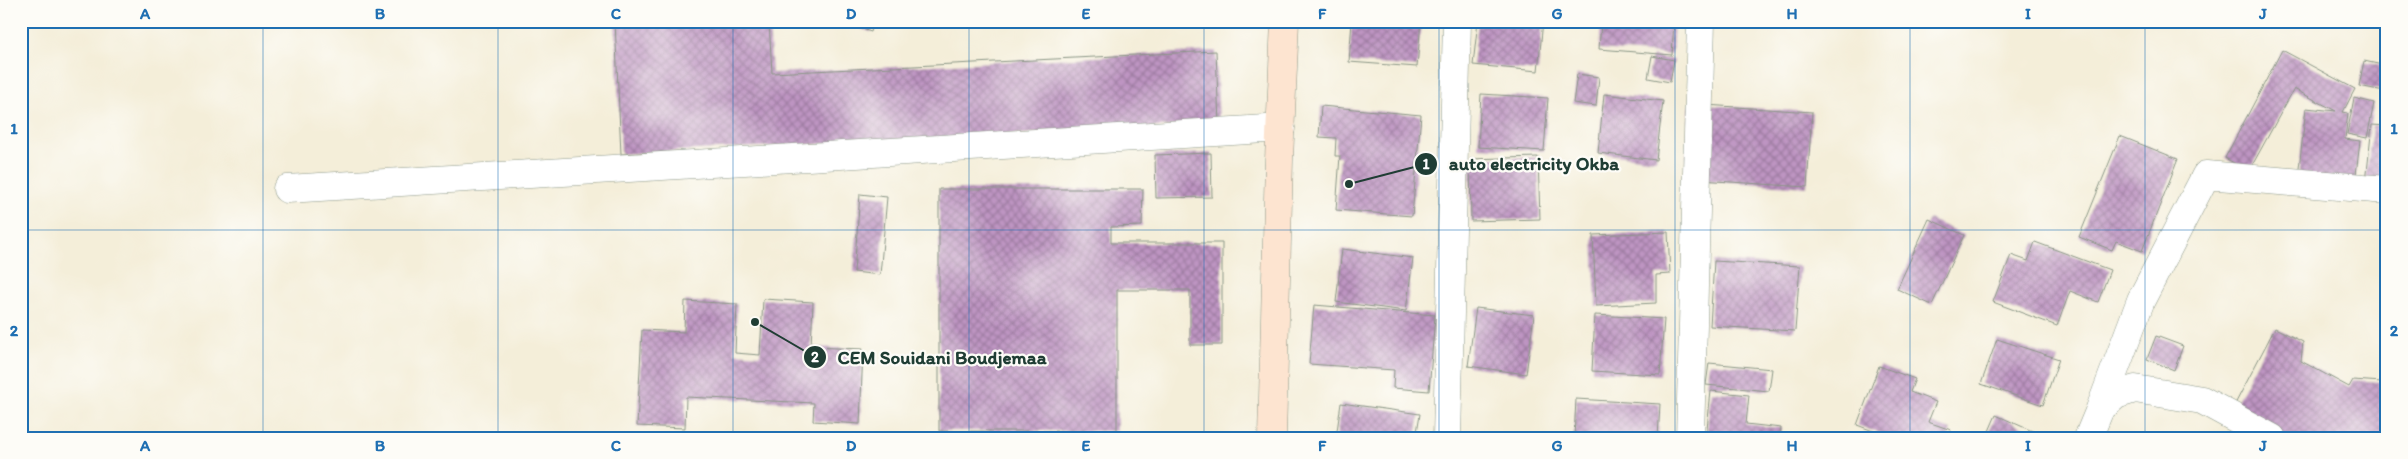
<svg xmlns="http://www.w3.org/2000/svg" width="2408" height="459" viewBox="0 0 2408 459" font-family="Itim,sans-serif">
<defs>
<pattern id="building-cross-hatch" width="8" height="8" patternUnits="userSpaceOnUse" patternTransform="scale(1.25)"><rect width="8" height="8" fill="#be94c2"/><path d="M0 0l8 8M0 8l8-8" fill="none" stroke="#9a7a9e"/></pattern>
</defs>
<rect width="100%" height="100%" fill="#fdfcf7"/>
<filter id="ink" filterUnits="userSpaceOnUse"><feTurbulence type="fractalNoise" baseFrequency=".02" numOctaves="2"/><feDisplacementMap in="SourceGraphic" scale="10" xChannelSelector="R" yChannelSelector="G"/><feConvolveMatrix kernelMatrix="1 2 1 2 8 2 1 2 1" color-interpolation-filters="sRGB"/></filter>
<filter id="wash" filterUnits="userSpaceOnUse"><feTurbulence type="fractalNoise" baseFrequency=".0096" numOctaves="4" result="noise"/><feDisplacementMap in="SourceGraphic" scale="20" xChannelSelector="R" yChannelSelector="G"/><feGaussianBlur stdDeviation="1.12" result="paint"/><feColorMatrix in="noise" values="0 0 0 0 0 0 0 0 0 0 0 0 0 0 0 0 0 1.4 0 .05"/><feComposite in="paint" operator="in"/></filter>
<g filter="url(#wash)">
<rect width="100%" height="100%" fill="#f4eed9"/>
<g id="blocks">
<path fill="url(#building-cross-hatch)" d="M615 21H769L772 73 1216 51 1219 124 621 154Z
M838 21H874L871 32Z
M1352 21H1421L1417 67 1349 62Z
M1478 21H1543L1538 71 1473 65Z
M1597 21H1674L1672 55 1599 49 1601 23Z
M1765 21H1789L1788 25Z
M2282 50 2355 89 2343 112 2348 113 2345 139 2360 141 2355 183 2298 177 2306 108 2336 111 2294 89 2249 171 2225 158Z
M1652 56 1674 60 1670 82 1648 78Z
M2364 61 2387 66 2384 91 2359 86Z
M1577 74 1599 77 1596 106 1573 103Z
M1481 94 1548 98 1544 151 1478 147Z
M1604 94 1663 101 1656 160 1598 153Z
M2354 98 2374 103 2367 138 2347 134Z
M1690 104 1812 112 1807 187 1685 179Z
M1321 106 1421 115 1412 216 1336 210 1340 156H1335L1336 138 1319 137Z
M2372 125 2387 126V184L2366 182Z
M2120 136 2178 159 2142 251 2116 241 2112 250 2079 237Z
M1211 153 1212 197 1156 198 1155 155Z
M1538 157 1540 219 1471 221 1470 159Z
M939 189H1143L1142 226 1111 227V243H1222V345H1190V290H1117V431H939Z
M860 194 887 197 880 275 854 272Z
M1929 219 1964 235 1932 305 1897 289Z
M1668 232 1670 274 1656 275V303L1596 306 1593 235Z
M2035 242 2110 270 2098 302 2070 291 2057 326 1993 302 2011 255 2028 261Z
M1342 249 1413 258 1406 311 1336 302Z
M1714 261 1800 266 1795 331 1710 326Z
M763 299 813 302 811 347 863 349 860 424 813 421 814 403 686 397 685 428 637 426 642 330 684 332 685 301 737 304 735 353 760 355Z
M1314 305 1435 315 1429 391 1393 388 1394 370 1309 364Z
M1476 308 1534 315 1526 374 1468 366Z
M1595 315 1664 319 1660 375 1592 371Z
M2275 328 2303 342 2301 361 2349 387 2353 380 2382 382 2381 392H2387V438H2289L2233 408Z
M2156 336 2183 346 2174 370 2147 359Z
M1997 339 2059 359 2043 405 1981 384Z
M1709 363 1772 369 1769 391 1706 385Z
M1879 366 1915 379 1910 392 1936 402 1928 422 1951 430 1948 438H1892L1857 425Z
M1711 391 1749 395 1746 424 1781 428 1780 438H1706Z
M1576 399 1660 404 1658 438H1574Z
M1341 403 1420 414 1416 438H1336Z
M1996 415 2048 438H1986Z"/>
</g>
</g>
<g filter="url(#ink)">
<use href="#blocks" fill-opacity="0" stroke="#8a9686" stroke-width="1"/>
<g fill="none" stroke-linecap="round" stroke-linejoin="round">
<defs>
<path id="street" d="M287 189 1281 128
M2100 409 2141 300 2206 175 2387 190
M1447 438 1457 21
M1690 438 1701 21
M2088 438 2100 409 2116 395 2135 389 2202 400 2272 438"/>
<path id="secondary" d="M1272 438 1279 160 1285 21"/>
</defs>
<use href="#street" stroke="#8a9686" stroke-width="29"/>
<use href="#secondary" stroke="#8a9686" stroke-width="29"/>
<use href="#street" stroke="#fff" stroke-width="28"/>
<use href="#secondary" stroke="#fde4d0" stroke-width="28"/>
</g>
</g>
<path fill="none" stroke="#1f6fb2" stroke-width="1" stroke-opacity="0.55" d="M263 21V438M498 21V438M733 21V438M969 21V438M1204 21V438M1439 21V438M1675 21V438M1910 21V438M2145 21V438M21 230H2387"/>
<path fill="none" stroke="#1f3d34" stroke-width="2" d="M1349 184L1426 164M755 322L815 357"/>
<g fill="#1f3d34" stroke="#fdfcf7" stroke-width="2">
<circle cx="1349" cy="184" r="5"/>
<circle cx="755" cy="322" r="5"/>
<circle cx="1426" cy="164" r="12"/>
<circle cx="815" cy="357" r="12"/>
</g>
<g font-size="15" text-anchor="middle" font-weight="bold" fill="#fff">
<text x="1426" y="169">1</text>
<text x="815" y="362">2</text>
</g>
<g font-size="19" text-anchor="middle" font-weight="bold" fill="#1f3d34" stroke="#fdfcf7" stroke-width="4.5" stroke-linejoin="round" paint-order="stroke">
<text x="1534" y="170">auto electricity Okba</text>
<text x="942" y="364">CEM Souidani Boudjemaa</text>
</g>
<rect width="2408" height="459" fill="none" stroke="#fdfcf7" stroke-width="55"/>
<rect x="28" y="28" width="2352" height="404" fill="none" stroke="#1f6fb2" stroke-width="2"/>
<g font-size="16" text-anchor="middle" font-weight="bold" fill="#1f6fb2">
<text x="145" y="19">A</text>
<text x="380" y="19">B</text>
<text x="616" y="19">C</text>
<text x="851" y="19">D</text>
<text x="1086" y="19">E</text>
<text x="1322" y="19">F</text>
<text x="1557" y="19">G</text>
<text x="1792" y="19">H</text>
<text x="2028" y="19">I</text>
<text x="2263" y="19">J</text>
<text x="14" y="134">1</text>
<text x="2394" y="134">1</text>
<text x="14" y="336">2</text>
<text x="2394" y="336">2</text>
<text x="145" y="451">A</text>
<text x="380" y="451">B</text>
<text x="616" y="451">C</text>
<text x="851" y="451">D</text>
<text x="1086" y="451">E</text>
<text x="1322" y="451">F</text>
<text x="1557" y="451">G</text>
<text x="1792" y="451">H</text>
<text x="2028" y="451">I</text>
<text x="2263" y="451">J</text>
</g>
</svg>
